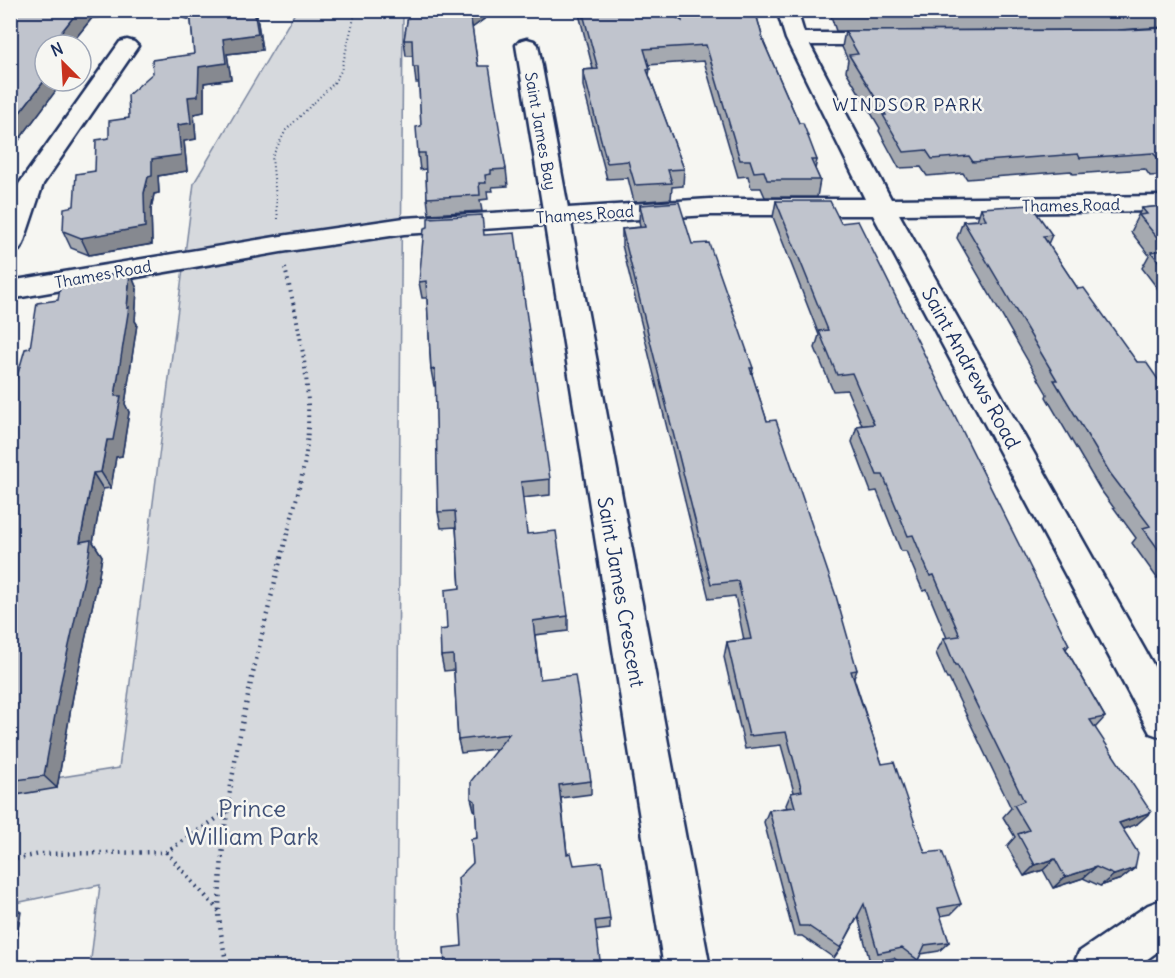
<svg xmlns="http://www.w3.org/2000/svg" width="1175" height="978" viewBox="0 0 1175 978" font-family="Delius,sans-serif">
<rect width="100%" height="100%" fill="#f6f6f2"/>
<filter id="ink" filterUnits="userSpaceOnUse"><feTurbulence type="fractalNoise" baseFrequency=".0167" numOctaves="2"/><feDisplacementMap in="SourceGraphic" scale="12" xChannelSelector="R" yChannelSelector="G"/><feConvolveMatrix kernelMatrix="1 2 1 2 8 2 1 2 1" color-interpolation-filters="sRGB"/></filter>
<g filter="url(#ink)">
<path fill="#d6d9dd" stroke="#78849e" stroke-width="1.5" d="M296 11H403L396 967H90L100 885 11 904V785L119 768 194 183Z"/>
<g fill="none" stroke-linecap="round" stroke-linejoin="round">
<defs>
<path id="minor" d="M777 10H797L804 33H887L894 35 897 39 894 43 887 45H810L891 199 1164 196V211L899 214 1164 684V738L1150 733 873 215H710L571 223 710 968H664L545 225 404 234 281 252 10 299V281L281 236 404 218 543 210 516 45 520 41 527 39 534 41 538 45 568 208 710 199H865L786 39Z
M127 40 134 42 138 46 43 184 23 244 19 250 10 252V206L19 184 120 42Z
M1164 899V947L1135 968H1072L1079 952 1148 905Z"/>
</defs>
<use href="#minor" stroke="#1b2f5e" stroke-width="5"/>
<path stroke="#1b2f5e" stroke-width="2" stroke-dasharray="1 3" stroke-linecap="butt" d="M278 219 272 157 286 130 334 83 341 71 356 10"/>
<path stroke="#1b2f5e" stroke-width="4" stroke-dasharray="1.5 4.5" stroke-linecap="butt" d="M281 558C289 526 299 493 305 460 315 395 300 331 285 268"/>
<path stroke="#1b2f5e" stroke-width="4.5" stroke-dasharray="1.5 5" stroke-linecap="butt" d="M166 852 219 911
M10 860 40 854 166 852 228 811
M227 968C224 949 219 928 219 909 222 791 253 671 281 557"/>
<use href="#minor" fill="#f6f6f2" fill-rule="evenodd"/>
</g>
<path fill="#a5a9b0" stroke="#1b2f5e" stroke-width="1.5" d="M10 10H153V13L92 18 70 45H45L63 81 10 152Z
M157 10H256L262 50 227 54 231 79 204 83V112L194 114 196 139 184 141 187 171 158 176 159 193 154 194 151 209 152 244 89 255 71 248 63 231 74 206 95 171 109 138 129 118 194 54 191 20Z
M409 10 522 11 488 15V16L472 28 478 66 506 169 508 186 492 187 493 191H487L488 199 480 200 482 211 429 214 427 198 426 169 420 170 418 153 421 126 419 83H416L413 56H406L404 40Z
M547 10H664L678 19 677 10H755L764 43 799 123 817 160 815 169 820 180 817 197H765L761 188H751L748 176 738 177 704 61 648 65 650 69 649 75 684 169 683 186 672 187 671 199 634 202 628 178 607 179 583 86V70L593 69 579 14 547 11Z
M829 10H1164V27L1118 30 836 31Z
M1164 28V175L1150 176 1145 169 1073 174 1071 171 967 179 963 173 927 176 921 167 899 168 879 131 880 128 846 71 848 60 842 47 845 31 1125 30Z
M776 201 841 223 1069 645 1066 649 1105 717 1095 728 1137 824 1123 829 1135 868 1121 879 1100 886 1083 878 1053 888 1043 870 1024 876 1007 846 1015 837 1003 817 1011 808 949 679H947L936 653 944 638H947L927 590 923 591 906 551H901L877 491 871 492 852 442 857 426 862 425 847 390 833 391 815 348 819 335 773 217Z
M640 205 692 244 753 368 752 375 767 421 857 670 854 678 882 764 925 853 961 904 951 914 940 916 949 942 939 951 921 954 918 960 911 968H906L894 958 870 962 858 917 841 948 834 958 802 936H794L764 822 769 810 787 808 786 805 791 793 794 792 781 745 745 749 724 657 727 642 744 640 735 596 709 599 622 245V229L640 227 639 221Z
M1164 206V297L1142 268 1149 255 1131 232 1134 226 1133 225 1142 208Z
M981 208 1052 235 1048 244 1078 289 1137 362 1164 388V577L1157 578 1132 543 1136 538 1100 489 1046 397 1047 394 957 238 963 221 977 220Z
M484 235 550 479V495L522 498 527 534 568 616V631L535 635 540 679 591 781V794L561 798 567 854 574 865 610 919V929L462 946 473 863 477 838 476 811 474 810 471 798 497 749 461 753 458 740 454 670 444 671 441 656 447 629 460 588 456 527 441 528 438 512 436 386H434L431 370 427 298H422L419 282Z
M130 272 137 289 135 321 137 324 125 404 129 412 122 456 116 457 111 488 103 489 93 542 102 556 99 575 73 696 57 788 10 796V401L30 348Z"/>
<path fill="#868990" stroke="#1b2f5e" stroke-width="1.5" d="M79 10H89L92 18 70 45H51Z
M254 10H256L262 50 227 54 231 79 204 83V112L194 114 196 139 184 141 187 171 158 176 159 193 154 194 151 209 152 244 89 255 81 238 144 193 152 159 178 125 199 67 223 39Z
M473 10 522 11 488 15V16L472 28 470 13Z
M45 52V72L39 59Z
M45 80V81H63L10 152V125Z
M130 272 137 289 135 321 137 324 125 404 129 412 122 456 116 457 111 488 101 472 115 396 127 308Z
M93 473 103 489 93 542 102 556 99 575 73 696 57 788 44 776 80 542Z
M1164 568V576L1157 578Z
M1151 812 1137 824 1106 835 1119 823Z
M1055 859 1043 870 1024 876 1035 865Z
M1096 867 1083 878 1053 888 1065 877Z
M1135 868 1121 879 1100 886 1114 875Z
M10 905 21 912 11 968H10Z"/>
<path fill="#c0c4cd" stroke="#1b2f5e" stroke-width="1.5" d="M10 10H79L51 45H45V52L39 59H44L41 63H45V80L10 125Z
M190 10H254L258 34 223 39 226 63 199 67 198 96 188 97 191 123 178 125 181 155 152 159V176L148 177 144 193 145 227 81 238 63 231 64 208 74 206 76 174 95 171 96 140 109 138V121L129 118 128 95 153 73 152 60 194 54Z
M409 10H473L470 13 478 66H489L506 169 491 170V174L485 175 486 183H479L480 195 427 198 425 153H418L416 127 421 126 418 67H413L412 40H404Z
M582 10H664L682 21 680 10H755L764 43 799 123H803L817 160H811L820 180H767L764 171 754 172 750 160H740L706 45 644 49 650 69 647 70 684 169 668 170 672 183 635 185 628 161 607 163 583 70 598 69Z
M837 10H1164V12L1124 14 839 15Z
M1164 28V159H1159L1153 153 1080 158 1078 154 973 162 969 156 932 159 926 150 904 152 883 115H886L849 55 858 54 845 31 1125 30Z
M776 201H830L841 223 858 221 1069 645 1064 646 1105 717 1090 720 1151 812 1119 823 1138 853 1135 868 1114 875 1096 867 1065 877 1055 859 1035 865 1018 834 1029 830 1014 805 1024 801 957 665H955L944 638 960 636 934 575 930 576 913 535 908 536 883 475H877L857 426 874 424 852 373 837 375 819 331 828 330Z
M679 202 692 244 709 243 753 368H750L767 421 776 420 836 596 857 670 851 671 882 764 894 762 925 853 942 851 961 904 938 908 949 942 925 945 918 960 902 948 878 953 864 904 841 948 808 926H799L769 810 795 807 791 793 802 791 786 732 749 736 727 642 751 639 738 581 711 584 622 229 645 227 640 205Z
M1031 205 1052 235 1043 236 1078 289 1084 288 1137 362H1146L1164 388V557L1143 528 1150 526 1110 473 1054 380H1057L963 221 986 220 981 208Z
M1164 206V246L1139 215 1147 214 1142 208Z
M482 215 484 235 515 233 550 479 521 482 527 534 556 531 568 616 533 621 540 679 575 675 591 781 559 785 567 854 571 853 574 865 602 862 610 919 595 921 601 968H445L444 948 462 946 458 878 473 863 471 839 477 838 475 801 471 798V781L509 734 458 740 453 655 441 656 440 630 447 629 445 590 460 588 455 511 438 512 435 369 431 370 426 281 419 282 424 228 428 227V218Z
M1164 250V268L1151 252Z
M130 272 127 308 129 307 115 396H121L113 440H107L101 472 93 473 80 542 91 540 88 560 61 682 44 776 10 781V401L25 349 30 348 37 303 58 300 61 282Z"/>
</g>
<g text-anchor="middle" stroke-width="5" stroke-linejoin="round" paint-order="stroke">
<g font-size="16" fill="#1b2f5e" stroke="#f6f6f2">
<text transform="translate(541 131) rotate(80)" y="6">Saint James Bay</text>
<text transform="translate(1071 205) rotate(-1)" y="6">Thames Road</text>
<text transform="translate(585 214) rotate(-4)" y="6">Thames Road</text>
<text transform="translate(103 274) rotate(-10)" y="6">Thames Road</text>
</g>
<g font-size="18" letter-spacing="1.5" fill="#1b2f5e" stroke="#f6f6f2">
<text x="908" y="111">WINDSOR PARK</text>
</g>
<g font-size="20" fill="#1b2f5e" stroke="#f6f6f2">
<text transform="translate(971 368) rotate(61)" y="7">Saint Andrews Road</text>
<text transform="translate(621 592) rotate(80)" y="7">Saint James Crescent</text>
</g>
<g font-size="24" fill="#405177" stroke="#f6f6f2">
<text x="252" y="817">Prince<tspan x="252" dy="28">William Park</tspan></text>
</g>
</g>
<rect width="1175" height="978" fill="none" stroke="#f6f6f2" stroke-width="36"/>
<rect x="18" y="18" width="1139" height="942" fill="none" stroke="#1b2f5e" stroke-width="2" filter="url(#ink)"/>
<g transform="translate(63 63) rotate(336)"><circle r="28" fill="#f6f6f2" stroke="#9ea6b7" stroke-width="1.5"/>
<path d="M0-4.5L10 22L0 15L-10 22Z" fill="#c8321e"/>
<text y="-9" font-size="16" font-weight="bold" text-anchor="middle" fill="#1b2f5e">N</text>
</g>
</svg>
